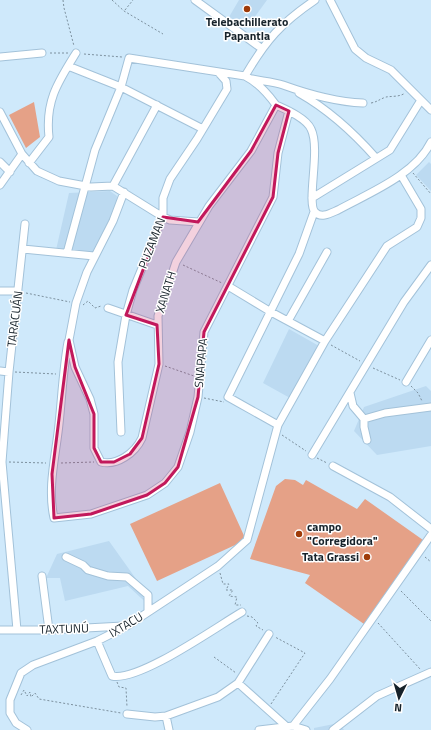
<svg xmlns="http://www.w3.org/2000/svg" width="431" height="730" viewBox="0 0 431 730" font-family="'Titillium Web',sans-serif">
<rect width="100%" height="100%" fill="#cfe9fb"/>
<path fill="#bcdaf1" d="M239 0H267L246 29 229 17Z
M429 162 431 164V191L416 175Z
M110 191 117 196 116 210 92 255 56 250 69 193Z
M289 329 319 346 290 398 263 383Z
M426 386 431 391V446L377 455 354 431 364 407Z
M109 541 156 607 153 609 128 586 65 601 60 578H46L57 554Z
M339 723 344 730H314V728Z"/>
<path fill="#e5a187" d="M34 102 40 137 26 148 9 115Z
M285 479 295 480 303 485 306 480 357 509 365 499 423 540 364 624 305 583 310 575 250 559 276 486Z
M220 483 246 540 157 581 130 524Z"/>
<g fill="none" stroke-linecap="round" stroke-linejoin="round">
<defs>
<path id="minor" d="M195 0 261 48
M330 0 355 49 366 58 391 70 431 110
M0 57 42 53
M68 66 121 87 203 129
M245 76C266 40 281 23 315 0
M252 79C262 81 274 82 283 85 308 94 336 102 363 103
M299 93C329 110 354 133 376 158
M0 112 22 154 37 171 59 181 91 187 113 186 163 217 170 220 198 222
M0 162 10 172
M29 163 49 137C45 101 58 82 76 53
M0 185 22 154
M113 186 157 105
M124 192 113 221 87 272 76 303 69 340 75 367 90 399 94 414V448L101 462C117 466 135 453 142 438L159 364 158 316 176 262 209 206 251 151 276 105C287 110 306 118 311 129 321 149 306 203 315 212 321 219 331 213 338 210 369 193 415 175 431 142
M312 198 390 150 421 100
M23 249 94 256
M67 253 95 150 121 87 129 58 245 76C257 82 268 94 276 105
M228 286 271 312 325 341
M0 291H18
M108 308 157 325
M288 321 327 252
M68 342C63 369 62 396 59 424 56 455 47 487 54 518L91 514 147 495 165 483 178 467 190 432 198 397 204 332 273 197 278 153 289 111
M0 371 9 372
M406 382 431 340
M350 393 353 406 364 419
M364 419 385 413 431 407
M364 419V427L367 440
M278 425 228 397 299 254 314 212
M121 432 118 362 126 315 133 290 163 217V198L170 179 197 139 227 89 226 81 218 72
M312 455 404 302 431 265
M333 466 390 497 431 529
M66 557 83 565 88 570 108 576 127 577 148 595V611
M42 576 49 630
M0 630H49L123 626
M17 630 2 462 9 372 25 224
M97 641 112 676C139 682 216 627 242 612
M238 683 286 726
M127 714 155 717 166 716 218 697 238 683 269 634
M166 716 169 730
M293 726 330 679 431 535
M27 730 16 723 10 713V700L21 673 33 665 97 641 127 626 218 566 247 540 278 425 325 341 387 246 417 227 421 218V209L401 175
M259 730 293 726 306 730
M333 730 377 696 431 672"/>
</defs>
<use href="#minor" stroke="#a3c2d9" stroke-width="9"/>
<path stroke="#7c909e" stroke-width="1" stroke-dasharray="2 2" stroke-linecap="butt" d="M63 0 64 8 74 46
M112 0 124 11 163 34
M125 10 133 0
M50 53H69
M84 54 122 57
M371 103C377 102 380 99 386 97 392 96 400 97 405 93
M413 173 431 194
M183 265 222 283
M26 293 70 302
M83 305 88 301 95 308 101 306
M331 345 360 361
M165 366 194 376
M373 368 400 380
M15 372 56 374
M411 386 418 393 422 401
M204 398 224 402
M282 435 306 451
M317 458 327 463
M9 462 46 463
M61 463 94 462
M425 557 431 562
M220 573 223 584H229L226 590H233L229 596 237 597 235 605H241
M401 591 431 621
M247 616 252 617 258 623 256 626 263 630
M378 623 420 669
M214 657 236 673
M117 682 119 687 126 688 127 707
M21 695 24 690 27 696 30 692 31 697 35 693 39 699 121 713
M271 704 305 653 275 637"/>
<use href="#minor" stroke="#fff" stroke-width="7"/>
</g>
<path fill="#c2185b" fill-opacity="0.2" stroke="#c2185b" stroke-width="3" stroke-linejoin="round" d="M276 105 289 111 278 153 273 197 204 332 198 397 178 467 165 483 147 495 91 514 54 518 52 474 69 340 75 367 94 414V448L101 462H114L130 454 142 438 159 364 157 325 126 315 163 217 198 222 251 151Z"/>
<g fill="#9f3b09" stroke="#fff" stroke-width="1.5">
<circle cx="247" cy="9" r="4"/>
<circle cx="299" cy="534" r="4"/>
<circle cx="367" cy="557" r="4"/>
</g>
<g text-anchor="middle" stroke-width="3" stroke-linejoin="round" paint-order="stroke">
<g font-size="12" font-weight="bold" fill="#16222a" stroke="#fff">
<text x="247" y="26">Telebachillerato<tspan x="247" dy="14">Papantla</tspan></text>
<text x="307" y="531" text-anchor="start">campo<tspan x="307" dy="14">"Corregidora"</tspan></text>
<text x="359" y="561" text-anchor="end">Tata Grassi</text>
</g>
<g font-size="12" fill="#16222a" stroke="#fff">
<text transform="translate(152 243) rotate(-69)" y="4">PUZAMAN</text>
<text transform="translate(166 292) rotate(-73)" y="4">XANATH</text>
<text transform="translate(15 319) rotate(-83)" y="4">TARACUÁN</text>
<text transform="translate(201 363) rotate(-85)" y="4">SNAPAPA</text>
<text transform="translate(126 625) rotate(-31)" y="4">IXTACU</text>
<text transform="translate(64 629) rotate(-2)" y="4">TAXTUNÚ</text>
</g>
</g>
<g transform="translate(399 698) rotate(185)" stroke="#ffffff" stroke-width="3" paint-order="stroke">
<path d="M0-3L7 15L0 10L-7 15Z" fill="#16222a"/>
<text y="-6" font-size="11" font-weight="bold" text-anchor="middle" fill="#16222a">N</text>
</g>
</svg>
